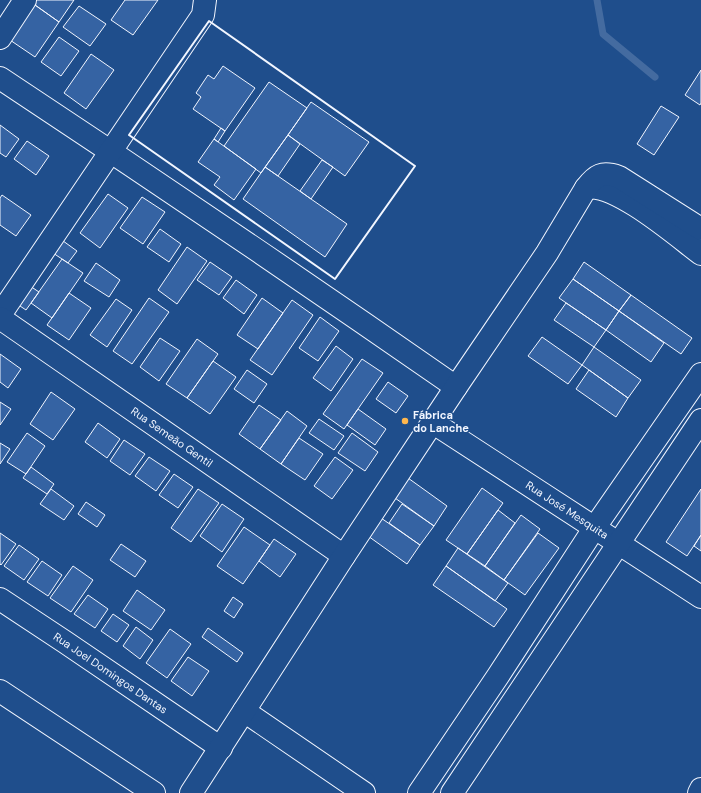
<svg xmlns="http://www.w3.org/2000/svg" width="701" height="793" viewBox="0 0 701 793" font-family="'DM Sans',sans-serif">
<rect width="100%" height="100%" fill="#1f4e8c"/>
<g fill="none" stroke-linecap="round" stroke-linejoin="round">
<path stroke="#446ba0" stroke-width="7" d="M597 0 603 34 655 77"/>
</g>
<path fill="#3563a3" stroke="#f2f6ff" d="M34 0H74L59 22 32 3Z
M125 0H158L133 35 111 20Z
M31 2 59 22 35 57 7 38Z
M79 6 106 24 90 46 63 27Z
M59 37 79 51 61 76 41 62Z
M91 54 114 70 86 109 64 93Z
M223 66 255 88 225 131 193 109 201 97 196 93 208 75 214 79Z
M701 70V103L700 105 685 95Z
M269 82 307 108 261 173 224 146Z
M311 102 369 142 345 176 288 135Z
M661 106 679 117 654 155 637 144Z
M0 125 19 139 6 157 0 153Z
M221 128 225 131 218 142 214 139Z
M288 135 300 144 278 176 265 167Z
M214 139 256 169 234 200 214 185 220 177 198 162Z
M27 141 49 156 36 175 14 159Z
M322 160 333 167 311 199 300 191Z
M265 167 347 224 325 257 243 199Z
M108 194 128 208 100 248 80 233Z
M2 195 31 215 16 236 0 225V198Z
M142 197 165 212 143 244 120 228Z
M160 229 181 244 169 262 147 247Z
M59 238 77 251 68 263 50 251Z
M187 247 207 261 177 304 158 290Z
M62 259 83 273 52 318 31 303Z
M210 262 232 277 219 295 197 280Z
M584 262 631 295 619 311 573 279Z
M96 263 120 280 109 297 84 281Z
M573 279 619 311 606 330 559 298Z
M236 280 257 295 244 314 223 298Z
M27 284 39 292 26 310 14 302Z
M69 293 91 308 69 340 47 325Z
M631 295 692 338 681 354 619 311Z
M149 298 169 312 132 364 113 351Z
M262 298 283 313 258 349 237 335Z
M116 299 132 310 107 347 90 335Z
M292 300 313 315 272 375 250 360Z
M566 303 606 330 594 347 554 320Z
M619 311 664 343 651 362 606 330Z
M320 317 339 331 318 361 299 348Z
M542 337 582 365 568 384 528 356Z
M160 338 180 351 159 381 140 367Z
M197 339 218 354 187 398 166 384Z
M336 346 353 359 331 391 313 378Z
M594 347 641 380 628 398 582 365Z
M0 354 21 369 8 388 0 382Z
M362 359 383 373 344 429 323 414Z
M213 361 236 377 210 414 187 398Z
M247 370 267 384 254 403 234 389Z
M589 370 628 398 616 417 576 389Z
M388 382 408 396 396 413 376 399Z
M51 392 75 409 53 440 30 424Z
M0 402 11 409 0 425Z
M259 405 281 420 260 449 239 434Z
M358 409 386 429 375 445 347 425Z
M287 411 307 426 281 464 260 449Z
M319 419 344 436 334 450 309 433Z
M98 423 120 439 107 458 85 442Z
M27 433 45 446 26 474 7 462Z
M352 433 378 452 365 471 338 453Z
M299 438 323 454 305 480 281 464Z
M124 440 145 454 130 475 110 461Z
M0 443 10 449 0 464Z
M149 457 170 471 156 491 135 476Z
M335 457 353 470 332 499 314 486Z
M31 467 54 484 47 494 23 478Z
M174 474 193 487 178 508 159 495Z
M408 478 447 506 434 526 395 498Z
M482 488 503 503 467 554 446 540Z
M51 489 74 506 64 520 40 504Z
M198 489 219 503 191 542 171 528Z
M701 489V535L687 556 666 542Z
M86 502 105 515 97 527 78 514Z
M222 504 244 519 222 552 200 536Z
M402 504 434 526 420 545 389 523Z
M498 510 515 523 485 566 467 554Z
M521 515 540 529 504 580 485 566Z
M381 518 420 545 407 564 368 536Z
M244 527 270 545 243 584 217 566Z
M0 533 16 544 1 565 0 564Z
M538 533 559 548 525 595 504 580Z
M701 535V551L694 546Z
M274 539 296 554 280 577 259 561Z
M121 544 146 561 135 577 110 560Z
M19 545 39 559 24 580 4 566Z
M458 548 508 583 495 601 446 566Z
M42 561 62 575 48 596 27 582Z
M73 566 93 580 71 612 50 598Z
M446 566 507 609 494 627 433 585Z
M137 590 165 610 151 630 123 611Z
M88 595 108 609 95 628 74 614Z
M233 597 243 604 234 618 224 611Z
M113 614 129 625 117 642 101 631Z
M136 627 153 640 140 659 123 646Z
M208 628 243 653 237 662 202 637Z
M170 629 191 644 167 678 146 663Z
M188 657 209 671 192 696 171 681Z"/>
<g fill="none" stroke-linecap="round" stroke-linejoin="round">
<defs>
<g id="street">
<path d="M0 38 25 0"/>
<path d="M0 78C153 179 305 282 456 387"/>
<path d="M586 188C615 182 677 236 701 254"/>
<path d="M0 315 203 15 205 0"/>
<path id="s1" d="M0 318 344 556"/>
<path id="s2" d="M432 422 701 597"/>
<path id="s3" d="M0 599 65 642 221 748"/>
<path d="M244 711 364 793"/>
<path d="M191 793 344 556 456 387 547 253 586 188C596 175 602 171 619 177L701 229"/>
<path d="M419 793 498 676 595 527 701 374"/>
<path d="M452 793 701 420"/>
<path d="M699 793 701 789"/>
</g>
<path id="primary" d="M0 691 154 793"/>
</defs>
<use href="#street" stroke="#f2f6ff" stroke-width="24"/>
<use href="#primary" stroke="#f2f6ff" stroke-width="24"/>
<use href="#street" stroke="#1f4e8c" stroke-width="22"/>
<use href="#primary" stroke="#1f4e8c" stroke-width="22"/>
<path stroke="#f2f6ff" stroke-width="2" d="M209 21 415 166 335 279 129 135Z"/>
</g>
<circle fill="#ffb74d" stroke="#1f4e8c" stroke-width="1.5" cx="405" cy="421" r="4"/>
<g text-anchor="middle" stroke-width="3" stroke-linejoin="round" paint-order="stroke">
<g font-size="11" font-weight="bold" fill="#f2f6ff" stroke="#1f4e8c" text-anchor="start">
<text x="413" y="419">Fábrica<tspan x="413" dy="13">do Lanche</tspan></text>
</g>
<g font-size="11" fill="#f2f6ff" stroke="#1f4e8c">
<text dy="4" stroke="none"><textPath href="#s1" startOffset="209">Rua Semeão Gentil</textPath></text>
<text dy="4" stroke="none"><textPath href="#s2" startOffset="161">Rua José Mesquita</textPath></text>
<text dy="4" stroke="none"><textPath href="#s3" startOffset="133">Rua Joel Domingos Dantas</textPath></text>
</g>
</g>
</svg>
